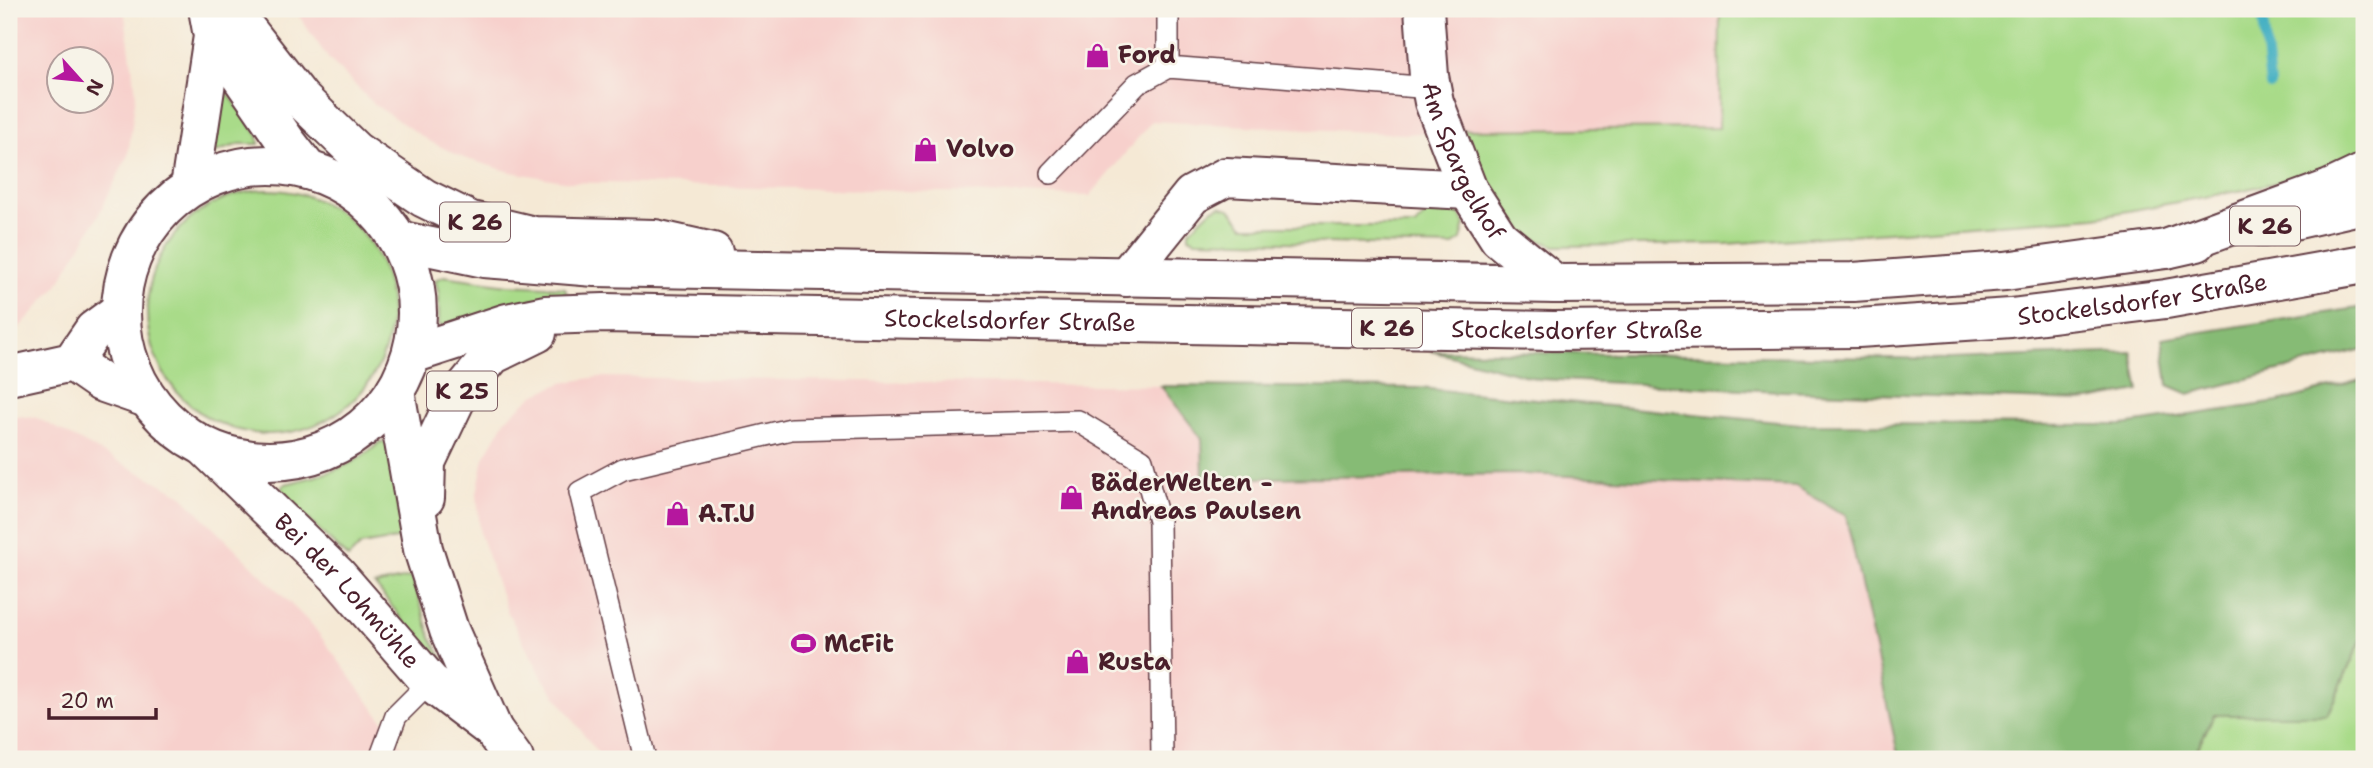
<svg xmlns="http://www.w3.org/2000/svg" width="2373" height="768" viewBox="0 0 2373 768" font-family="'Shantell Sans',sans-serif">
<rect width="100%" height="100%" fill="#f7f3e8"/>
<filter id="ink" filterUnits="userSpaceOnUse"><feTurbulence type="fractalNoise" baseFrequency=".0143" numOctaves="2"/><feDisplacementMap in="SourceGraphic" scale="14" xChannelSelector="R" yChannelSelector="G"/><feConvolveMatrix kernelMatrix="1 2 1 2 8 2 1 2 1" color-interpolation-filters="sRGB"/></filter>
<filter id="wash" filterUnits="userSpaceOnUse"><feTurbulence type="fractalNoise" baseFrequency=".00686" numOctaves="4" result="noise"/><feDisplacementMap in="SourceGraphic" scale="28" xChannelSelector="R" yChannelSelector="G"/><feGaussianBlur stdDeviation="1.57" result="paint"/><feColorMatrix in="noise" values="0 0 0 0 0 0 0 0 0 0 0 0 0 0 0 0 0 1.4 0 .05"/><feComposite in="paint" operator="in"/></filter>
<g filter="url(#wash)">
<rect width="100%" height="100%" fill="#f5e9d5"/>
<path fill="#f7d0cc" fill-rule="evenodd" d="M9 9H124L136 93 128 155 97 218 57 286 18 329 9 332ZM60 60H102V102H60Z
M294 9H1720L1719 128 1474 129 1405 134 1152 121 1090 196 569 182 511 172 464 158 429 141 375 105 328 58Z
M598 377 1161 386 1202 439 1203 479 1521 474 1795 486 1846 516 1899 759H602L544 680 507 611 480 534 477 493 484 458 506 419 534 395 562 383Z
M9 415 37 418 180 494 313 626 403 748 414 759H14L9 731Z"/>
<path fill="#a9db89" stroke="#7a7d5a" stroke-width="2" d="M1720 9H2364V163L2238 191 2095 217 1726 244 1555 246 1520 233 1490 197 1456 130 1719 128Z
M223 86 258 136 259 144H240L212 153Z
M147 312a122 122 0 1 1 244 0a122 122 0 1 1-244 0Z
M1220 206 1230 209 1244 226H1415C1433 206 1449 194 1465 224L1461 240 1453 246 1195 240 1189 237V231L1211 210Z
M444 276 508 285 565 288 567 294 527 301 454 327 439 325V294L435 280Z
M380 442H387L403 538 361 545 348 558 283 495 282 487 285 484C319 476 354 468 380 442Z
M412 577 431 637 451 675 448 677 375 585Z
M2364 634V759H2193L2213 715H2327Z"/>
<path fill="#86bb75" stroke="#686d50" stroke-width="2" d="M2364 307V349L2189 394 2168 385 2162 338Z
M1431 351 1951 359 2132 352 2139 391 2084 401 1782 391 1539 379Z
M2364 379V634L2327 715H2214L2192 759H1899L1846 516 1795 486 1521 474 1203 479 1202 439 1161 386 1419 388 1800 424 2123 425 2278 402Z"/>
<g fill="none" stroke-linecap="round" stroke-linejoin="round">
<path stroke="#45b0c3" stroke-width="10" d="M2262 9 2270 85"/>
</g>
</g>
<g filter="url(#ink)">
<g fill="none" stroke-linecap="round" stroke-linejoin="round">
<defs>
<path id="service" d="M1168 9V67
M1051 173 1137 84 1168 67 1431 88
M380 759 396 716 430 682
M645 759 580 492 623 469 791 429 1078 421 1142 460 1159 521 1162 759"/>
<g id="minor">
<path id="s1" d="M1424 9 1429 76 1434 102 1468 190 1499 238 1555 284"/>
<path d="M1126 277 1192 195 1226 177 1468 190"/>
<path d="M72 362 101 382 147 398"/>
<path d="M9 376 72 362 94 330 120 311"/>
</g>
<g id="primary">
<path d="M234 9 242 24 300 98 355 151 424 198 471 221 534 236 655 239 713 252"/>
<path d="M213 36 287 143 308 170"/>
<circle cx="269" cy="313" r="148"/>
<path d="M190 187 213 36 208 9"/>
<path d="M2263 227 2364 204"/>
<path d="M398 240 484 258 595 267 1555 284 1853 282 2005 271 2166 249 2197 242"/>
<path id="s2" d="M412 354 507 323 545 315 604 313 1553 331 1858 328 2011 318 2166 299 2364 264"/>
<path d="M395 391 423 549 449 630 493 730 514 759"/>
<path id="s3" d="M206 448 337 575 430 682 493 730"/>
<path d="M425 498 426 462 456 399 492 355 537 333"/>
</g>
<path id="motorway" d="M2166 249 2330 189 2364 173"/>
</defs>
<use href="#service" stroke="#643d44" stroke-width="24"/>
<use href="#minor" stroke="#643d44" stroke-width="42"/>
<use href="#primary" stroke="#643d44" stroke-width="42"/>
<use href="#motorway" stroke="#643d44" stroke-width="42"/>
<use href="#service" stroke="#fff" stroke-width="21"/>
<use href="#minor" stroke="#fff" stroke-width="38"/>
<use href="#primary" stroke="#fff" stroke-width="38"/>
<use href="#motorway" stroke="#fff" stroke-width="38"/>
</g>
</g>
<defs>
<symbol id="shop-bare" viewBox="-9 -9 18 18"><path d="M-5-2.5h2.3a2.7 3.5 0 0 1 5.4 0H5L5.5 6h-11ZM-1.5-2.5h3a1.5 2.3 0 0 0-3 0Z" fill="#b5179e" stroke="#f7f3e8" stroke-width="2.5" paint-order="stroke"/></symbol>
<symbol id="stadium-bare" viewBox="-9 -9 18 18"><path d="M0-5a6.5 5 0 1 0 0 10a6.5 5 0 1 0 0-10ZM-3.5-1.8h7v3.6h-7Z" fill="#b5179e" stroke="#f7f3e8" stroke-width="2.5" paint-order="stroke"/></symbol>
</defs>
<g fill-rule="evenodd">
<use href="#shop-bare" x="1080" y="38" width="35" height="35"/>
<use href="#shop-bare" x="908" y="132" width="35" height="35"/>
<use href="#shop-bare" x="1054" y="480" width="35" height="35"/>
<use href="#shop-bare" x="660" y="496" width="35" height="35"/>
<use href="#stadium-bare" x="786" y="626" width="35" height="35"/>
<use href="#shop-bare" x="1060" y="644" width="35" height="35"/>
</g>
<g text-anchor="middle" stroke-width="5" stroke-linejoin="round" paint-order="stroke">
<g fill="#f7f3e8" stroke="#7e5f64" stroke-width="2">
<rect x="440" y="202.5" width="70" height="39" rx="5"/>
<rect x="2230" y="206.5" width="70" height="39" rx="5"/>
<rect x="1352" y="308.5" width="70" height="39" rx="5"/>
<rect x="427" y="371.5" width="70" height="39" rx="5"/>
</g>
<g font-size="23" font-weight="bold" fill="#4a1f2b">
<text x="475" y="230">K 26</text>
<text x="2265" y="234">K 26</text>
<text x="1387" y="336">K 26</text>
<text x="462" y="399">K 25</text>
</g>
<g font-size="24" font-weight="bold" fill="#4a1f2b" stroke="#f7f3e8" text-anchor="start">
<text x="1118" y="63">Ford</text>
<text x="946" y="157">Volvo</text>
<text x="1091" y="491">BäderWelten -<tspan x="1091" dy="28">Andreas Paulsen</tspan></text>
<text x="698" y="522">A.T.U</text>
<text x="824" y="652">McFit</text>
<text x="1098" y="670">Rusta</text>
</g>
<g font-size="24" fill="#4a1f2b" stroke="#f7f3e8">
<text dy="8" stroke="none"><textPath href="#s1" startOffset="159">Am Spargelhof</textPath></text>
<text dy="8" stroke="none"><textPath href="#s2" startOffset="1738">Stockelsdorfer Straße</textPath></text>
<text dy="8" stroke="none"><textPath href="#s2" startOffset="604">Stockelsdorfer Straße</textPath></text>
<text dy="8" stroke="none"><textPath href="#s2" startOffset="1171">Stockelsdorfer Straße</textPath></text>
<text dy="8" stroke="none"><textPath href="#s3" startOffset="201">Bei der Lohmühle</textPath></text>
</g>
</g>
<rect width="2373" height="768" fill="none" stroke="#f7f3e8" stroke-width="35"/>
<g transform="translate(80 80) rotate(117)"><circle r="33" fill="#f7f3e8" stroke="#b29e9c" stroke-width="2"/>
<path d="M0-5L12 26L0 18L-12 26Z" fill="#b5179e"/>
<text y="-10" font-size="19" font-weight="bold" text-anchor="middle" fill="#4a1f2b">N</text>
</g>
<path d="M49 708v10h107v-10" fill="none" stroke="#4a1f2b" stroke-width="3.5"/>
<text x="60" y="708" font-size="21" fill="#4a1f2b" stroke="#f7f3e8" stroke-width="5" paint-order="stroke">20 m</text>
</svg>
